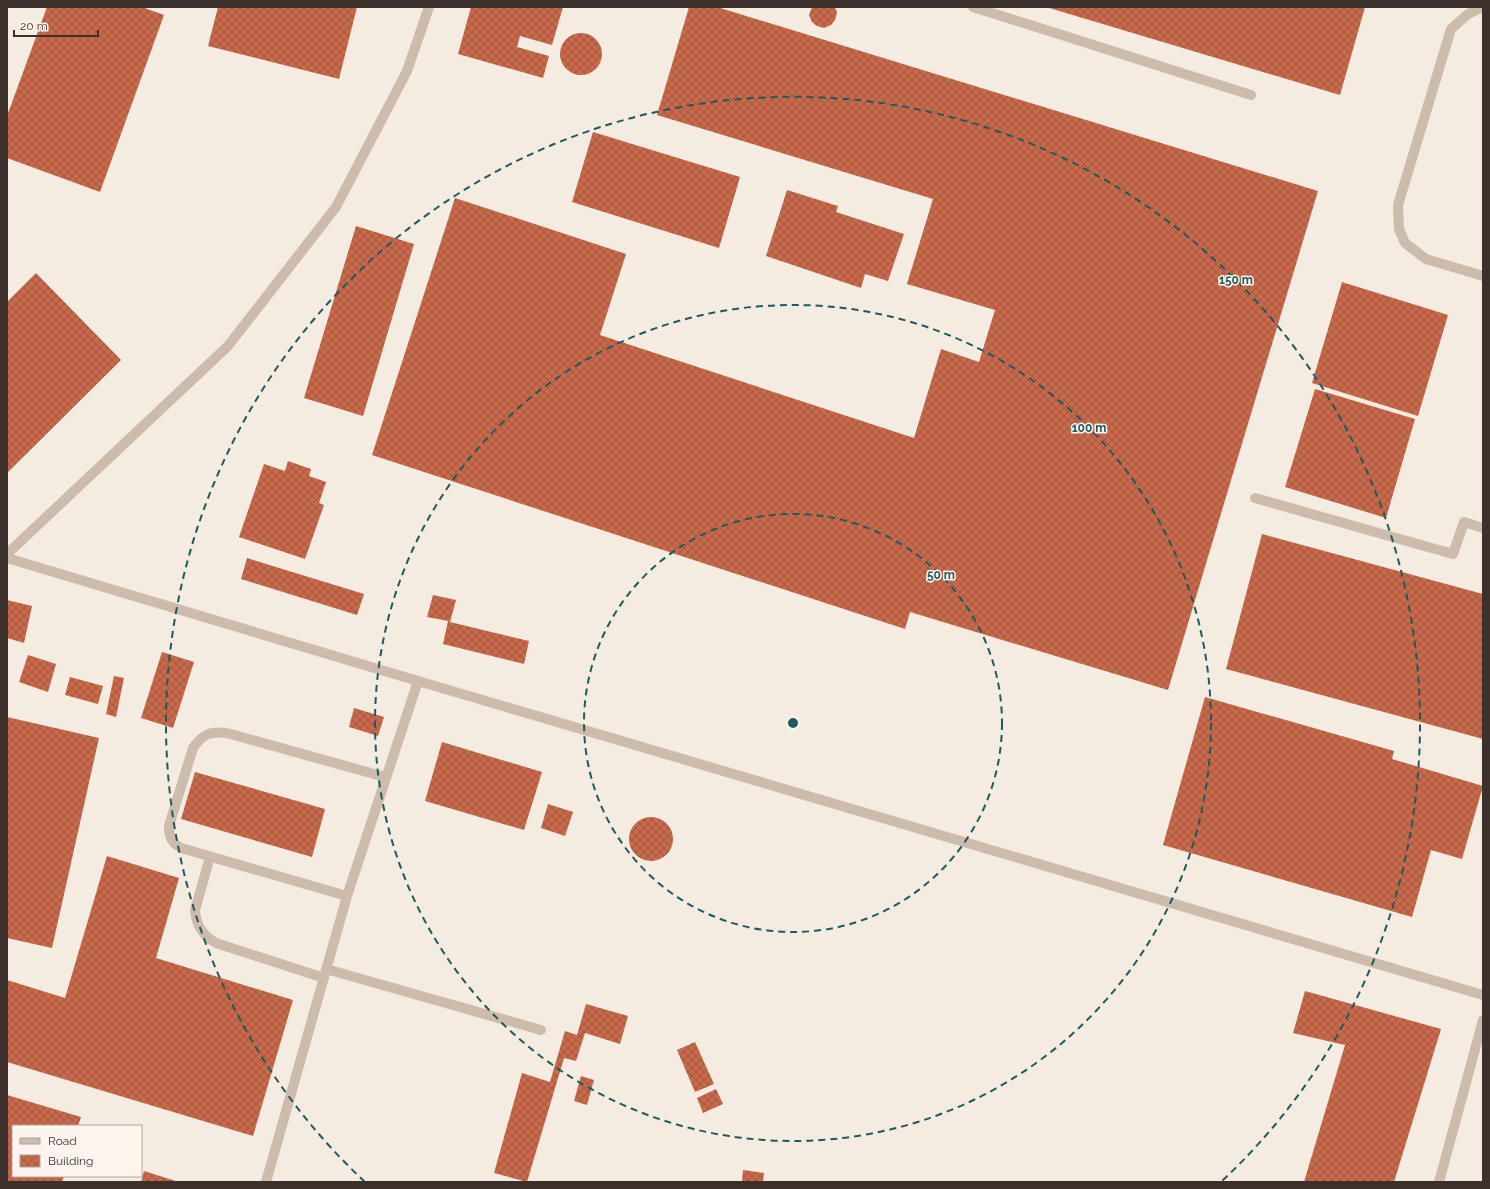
<svg xmlns="http://www.w3.org/2000/svg" width="1490" height="1189" viewBox="0 0 1490 1189" font-family="Raleway,sans-serif">
<defs>
<pattern id="building-cross-hatch" width="8" height="8" patternUnits="userSpaceOnUse"><rect width="8" height="8" fill="#c8694b"/><path d="M0 0l8 8M0 8l8-8" fill="none" stroke="#a4573f"/></pattern>
</defs>
<rect width="100%" height="100%" fill="#f4ebe1"/>
<path fill="url(#building-cross-hatch)" d="M47 7H142L164 15 100 192 7 158V116Z
M218 7H357L339 79 208 46Z
M471 7H563L552 45 520 36 517 47 549 56 543 78 458 54Z
M689 7H717L1318 191 1168 690 910 612 905 629 372 455 455 198 626 254 600 335 914 438 941 349 979 362 995 310 907 284 933 199 657 115Z
M812 7H835L837 13 835 20 831 25 824 28 817 26 812 22 809 15Z
M1046 7H1365L1340 95Z
M560 54a21 21 0 1 1 42 0a21 21 0 1 1-42 0Z
M593 132 740 177 719 248 572 202Z
M787 190 838 206 836 212 904 234 888 281 865 274 861 288 766 256Z
M356 226 414 244 363 416 304 398Z
M36 273 121 360 7 473V302Z
M1342 282 1448 315 1418 416 1312 383Z
M1315 389 1415 419 1386 518 1285 487Z
M288 461 311 469 309 476 326 482 319 503 324 505 305 559 239 537 264 464 285 471Z
M1262 534 1483 594V739L1226 669Z
M247 558 364 594 357 615 241 579Z
M433 595 456 600 450 622 529 641 524 664 443 644 448 621 427 617Z
M7 600 32 606 24 643 7 638Z
M162 652 194 662 173 728 141 718Z
M28 655 56 664 48 692 19 682Z
M114 676 124 678 116 717 106 714Z
M70 677 103 686 98 704 65 695Z
M1205 697 1394 751 1392 759 1483 786 1462 859 1431 850 1412 917 1163 845Z
M354 708 384 717 378 736 349 727Z
M7 717 99 738 52 948 7 938Z
M442 742 542 772 524 830 425 801Z
M195 772 325 809 312 857 181 819Z
M548 804 573 812 565 836 541 828Z
M629 839a22 22 0 1 1 44 0a22 22 0 1 1-44 0Z
M107 856 179 878 156 958 293 1000 253 1136 7 1062V980L65 998Z
M1305 991 1441 1029 1394 1182H1304L1345 1045 1293 1033Z
M586 1004 628 1016 620 1044 585 1033 576 1061 564 1058 527 1182 494 1173 522 1073 550 1082 565 1031 577 1035Z
M695 1042 714 1084 695 1092 677 1050Z
M581 1076 594 1080 587 1105 574 1101Z
M716 1089 723 1104 703 1113 697 1098Z
M7 1095 81 1117 78 1126H13V1176H64L62 1182H7Z
M743 1170 764 1173 763 1182H742Z
M144 1171 179 1182H141Z"/>
<g fill="none" stroke-linecap="round" stroke-linejoin="round">
<path stroke="#cdbbac" stroke-width="10" d="M973 7 1251 95
M1483 7 1468 14 1451 29 1398 205 1399 229 1405 243 1426 259 1483 276
M1255 498 1453 554 1464 522 1483 528
M7 554 228 346 336 207 407 71 429 7
M7 558 418 681 1483 995
M210 857 195 910C196 925 202 935 216 943L324 978
M347 896 181 848C172 843 169 837 169 826L193 748C203 734 210 731 227 733L385 777
M326 969 541 1030
M266 1182 347 896 418 681
M1439 1182 1483 1020"/>
</g>
<g fill="none" stroke="#1f5a5e" stroke-width="2" stroke-dasharray="7 5">
<circle cx="793" cy="723" r="209"/>
<circle cx="793" cy="723" r="418"/>
<path d="M365 1182A627 627 0 1 1 1221 1182"/>
</g>
<circle cx="793" cy="723" r="6" fill="#1f5a5e" stroke="#fbf5ee" stroke-width="2"/>
<g font-size="12" text-anchor="middle" font-weight="bold" fill="#1f5a5e" stroke="#fbf5ee" stroke-width="3" stroke-linejoin="round" paint-order="stroke">
<text x="1236" y="284">150 m</text>
<text x="1089" y="432">100 m</text>
<text x="941" y="579">50 m</text>
</g>
<rect width="1490" height="1189" fill="none" stroke="#3b302b" stroke-width="16"/>
<rect x="12" y="1125" width="130" height="52" fill="#fbf5ee" stroke="#aea6a0"/>
<rect x="20" y="1138" width="20" height="6" fill="#cdbbac" stroke="#aea6a0"/>
<text x="48" y="1145" font-size="12" fill="#3b302b">Road</text>
<rect x="20" y="1155" width="20" height="12" fill="url(#building-cross-hatch)" stroke="#aea6a0"/>
<text x="48" y="1165" font-size="12" fill="#3b302b">Building</text>
<path d="M14 30v6h84v-6" fill="none" stroke="#3b302b" stroke-width="2"/>
<text x="20" y="30" font-size="12" fill="#3b302b" stroke="#fbf5ee" stroke-width="3" paint-order="stroke">20 m</text>
</svg>
